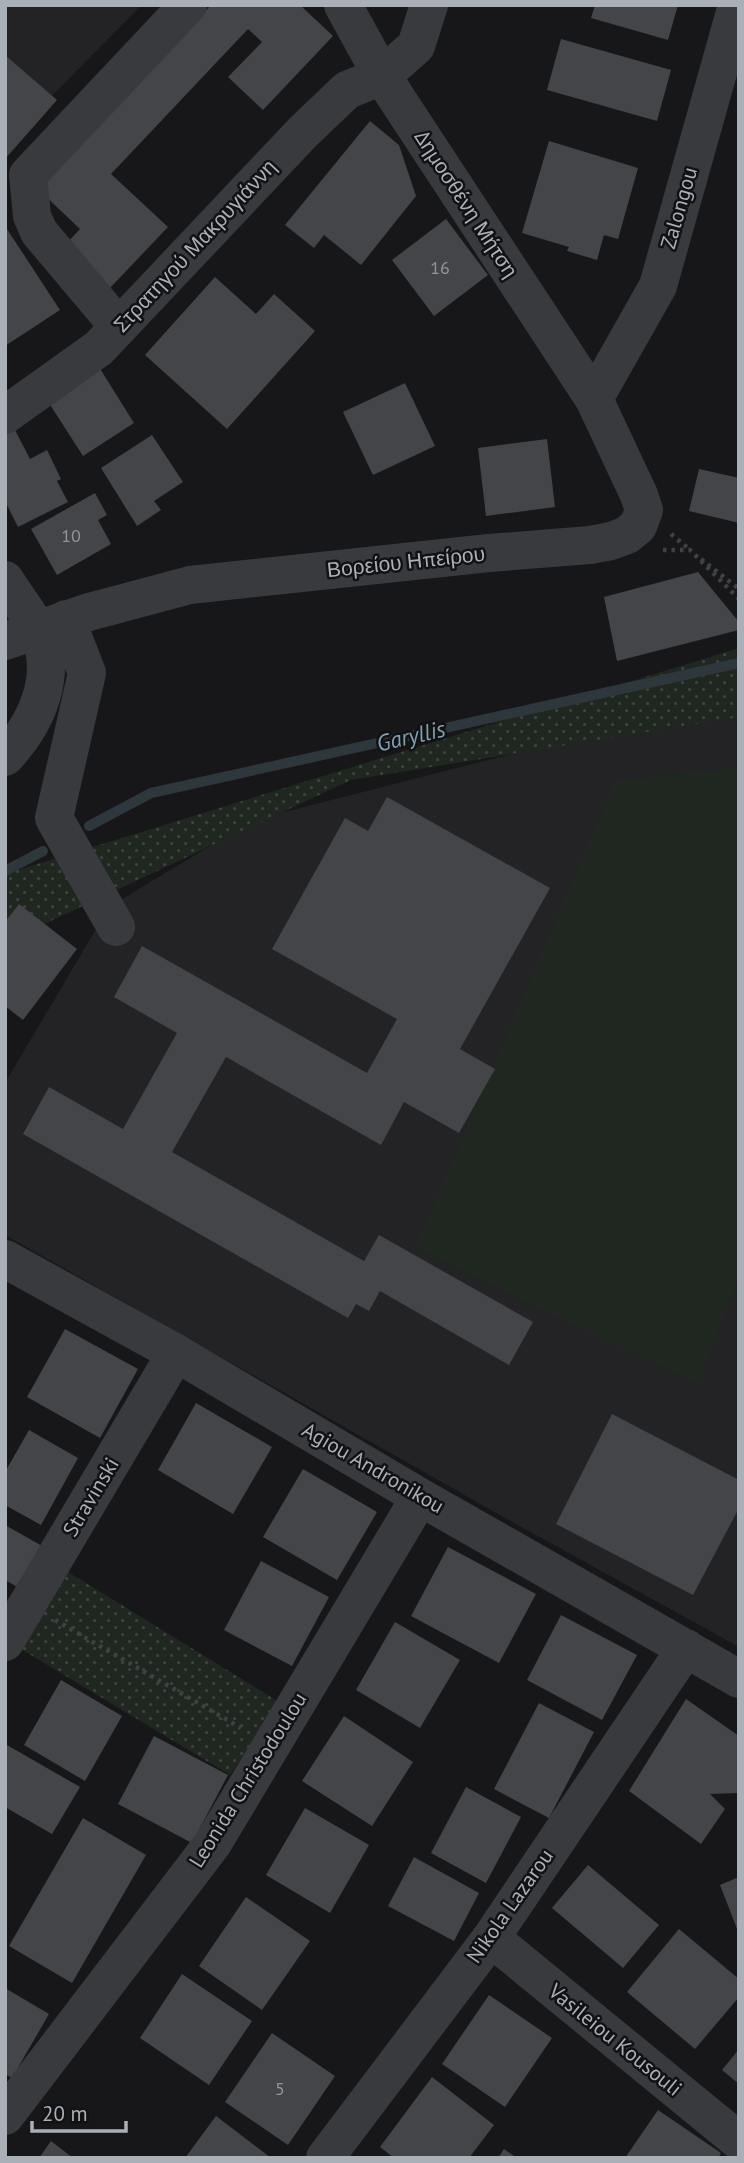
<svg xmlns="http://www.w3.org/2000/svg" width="744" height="2163" viewBox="0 0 744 2163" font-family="'PT Sans',sans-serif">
<defs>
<pattern id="park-dots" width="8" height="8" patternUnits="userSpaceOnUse" patternTransform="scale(1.75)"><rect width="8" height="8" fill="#1f2720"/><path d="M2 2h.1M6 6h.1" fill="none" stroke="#3d443e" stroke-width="1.8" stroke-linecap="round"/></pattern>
</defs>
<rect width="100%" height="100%" fill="#171719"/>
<path fill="#232326" d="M5 5H142L5 143Z
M739 716V1647L507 1519 5 1235V1083L109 907 253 820 582 736Z"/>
<path fill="#1f2720" d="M738 767 739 1275 698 1384 415 1248 615 781Z"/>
<path fill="url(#park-dots)" d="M739 648V717L351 780 40 926 5 945V874Z
M68 1572 279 1702 230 1775 21 1649Z"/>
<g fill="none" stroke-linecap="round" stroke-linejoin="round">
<path stroke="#2e373c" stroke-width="10" d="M89 826 151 793 739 663
M5 871 43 851"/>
</g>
<path fill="#444549" d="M211 5H300L333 36 263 110 228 77 262 42 248 29 111 174 168 227 110 288 65 245 80 229 38 189Z
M595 5H678L668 40 591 18Z
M561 39 671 70 657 121 547 90Z
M5 55 57 100 5 159Z
M370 121 399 145 416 196 361 265 324 235 314 248 285 225Z
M549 141 638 168 618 239 604 235 597 260 567 251 569 247 522 233Z
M446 219 488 275 434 316 392 260Z
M5 226 60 310 5 346Z
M215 277 256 314 274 294 315 331 227 429 145 355Z
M99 367 134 423 83 456 47 400Z
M405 383 435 446 373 475 343 412Z
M15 430 30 459 47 450 61 479 57 481 68 502 18 527 5 501V435Z
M152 435 183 482 154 501 161 510 137 526 101 468Z
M547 439 555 507 486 516 478 448Z
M699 469 739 478V523L689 511Z
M95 493 107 515 98 520 111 544 57 575 31 529Z
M698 572 739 622V630L617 661 604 597Z
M387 797 550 888 460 1049 495 1069 459 1133 404 1102 381 1145 226 1057 172 1152 364 1261 379 1235 533 1322 509 1365 380 1291 369 1311 356 1304 348 1318 23 1134 49 1087 123 1129 177 1033 114 997 142 946 367 1073 397 1019 272 949 345 818 368 831Z
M19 904 77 949 23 1020 5 1006V922Z
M65 1329 138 1369 100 1438 27 1397Z
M196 1403 272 1447 233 1514 158 1470Z
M612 1414 739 1480V1508L693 1595 556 1524Z
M29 1430 78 1458 41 1525 5 1505V1472Z
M303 1469 377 1512 337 1580 263 1537Z
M5 1525 44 1547 21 1589 5 1580Z
M448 1547 536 1594 499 1663 411 1616Z
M261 1561 329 1597 292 1666 224 1630Z
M561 1615 637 1655 602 1720 527 1680Z
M395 1622 460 1660 420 1728 356 1690Z
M61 1680 122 1716 85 1781 24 1745Z
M686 1699 739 1736V1793L710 1794 725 1809 701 1844 629 1791Z
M539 1703 594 1732 549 1818 494 1789Z
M344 1716 413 1762 372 1826 302 1781Z
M154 1736 228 1775 192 1843 118 1804Z
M7 1745 80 1787 52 1834 5 1807V1748Z
M466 1787 521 1817 486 1883 431 1853Z
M305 1808 369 1845 330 1913 266 1875Z
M83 1818 146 1855 72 1983 9 1946Z
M414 1857 479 1893 454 1941 388 1906Z
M588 1865 659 1925 623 1968 552 1908Z
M739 1877V1934L720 1885Z
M246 1897 310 1941 262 2010 199 1966Z
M679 1929 739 1979V1997L695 2049 627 1992Z
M182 1974 252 2021 209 2085 140 2038Z
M5 1988 49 2014 12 2078 5 2074Z
M489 1995 552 2038 505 2107 442 2064Z
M272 2033 335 2076 288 2145 225 2102Z
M739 2049V2084L722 2070Z
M432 2077 494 2125 469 2158H394L380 2147Z
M658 2110 721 2153 718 2158H625Z
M216 2116 271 2158H185Z
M51 2141 73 2158H39Z
M504 2149 517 2158H498Z"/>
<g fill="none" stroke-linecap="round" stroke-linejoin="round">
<path stroke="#3e4145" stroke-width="4.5" stroke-dasharray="3.5 5" stroke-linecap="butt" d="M671 534 689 549
M663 550H690L739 599
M701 559 739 589
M55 1620 241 1728"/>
<path stroke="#383a3e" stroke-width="38" d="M119 327 39 232 32 216 28 175 188 5
M594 399 658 286 737 5
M5 415 99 348 303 132 347 90 382 76 416 46 429 5
M5 580C15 597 29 612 37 630 59 674 37 723 5 757
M66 619 87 673 54 818 116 927
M5 641 89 612 190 585 489 553 590 545 611 541 627 535 638 526 644 510 639 495 594 399 382 76 343 5
M5 1259 176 1353 420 1497 739 1679
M5 1642 176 1353
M491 1938 739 2141
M5 2116 213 1843 420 1497
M325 2158 491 1938 686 1648"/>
</g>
<g text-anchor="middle" stroke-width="5" stroke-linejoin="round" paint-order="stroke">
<g font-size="18" fill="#90959c">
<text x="440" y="274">16</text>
<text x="71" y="542">10</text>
<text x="280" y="2095">5</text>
</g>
<g font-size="21" fill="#aab0b8" stroke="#121214">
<text transform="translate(466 204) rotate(57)" y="7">Δημοσθένη Μήτση</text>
<text transform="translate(679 208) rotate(-74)" y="7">Zalongou</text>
<text transform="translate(195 246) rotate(-47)" y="7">Στρατηγού Μακρυγιάννη</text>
<text transform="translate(406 562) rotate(-6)" y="7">Βορείου Ηπείρου</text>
<text transform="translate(373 1468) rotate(30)" y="7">Agiou Andronikou</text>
<text transform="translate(91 1497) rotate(-59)" y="7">Stravinski</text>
<text transform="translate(248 1780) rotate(-58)" y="7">Leonida Christodoulou</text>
<text transform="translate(510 1906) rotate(-55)" y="7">Nikola Lazarou</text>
<text transform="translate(615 2040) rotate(39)" y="7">Vasileiou Kousouli</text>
</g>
<g font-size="23" font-style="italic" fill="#83a0b1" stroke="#121214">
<text transform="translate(411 736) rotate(-13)" y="8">Garyllis</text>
</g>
</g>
<rect width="744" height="2163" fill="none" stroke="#aab0b8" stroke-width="14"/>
<path d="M32 2121v10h94v-10" fill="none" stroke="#aab0b8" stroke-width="3.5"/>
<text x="42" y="2121" font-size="21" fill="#aab0b8" stroke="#121214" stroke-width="5" paint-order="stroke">20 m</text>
</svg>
